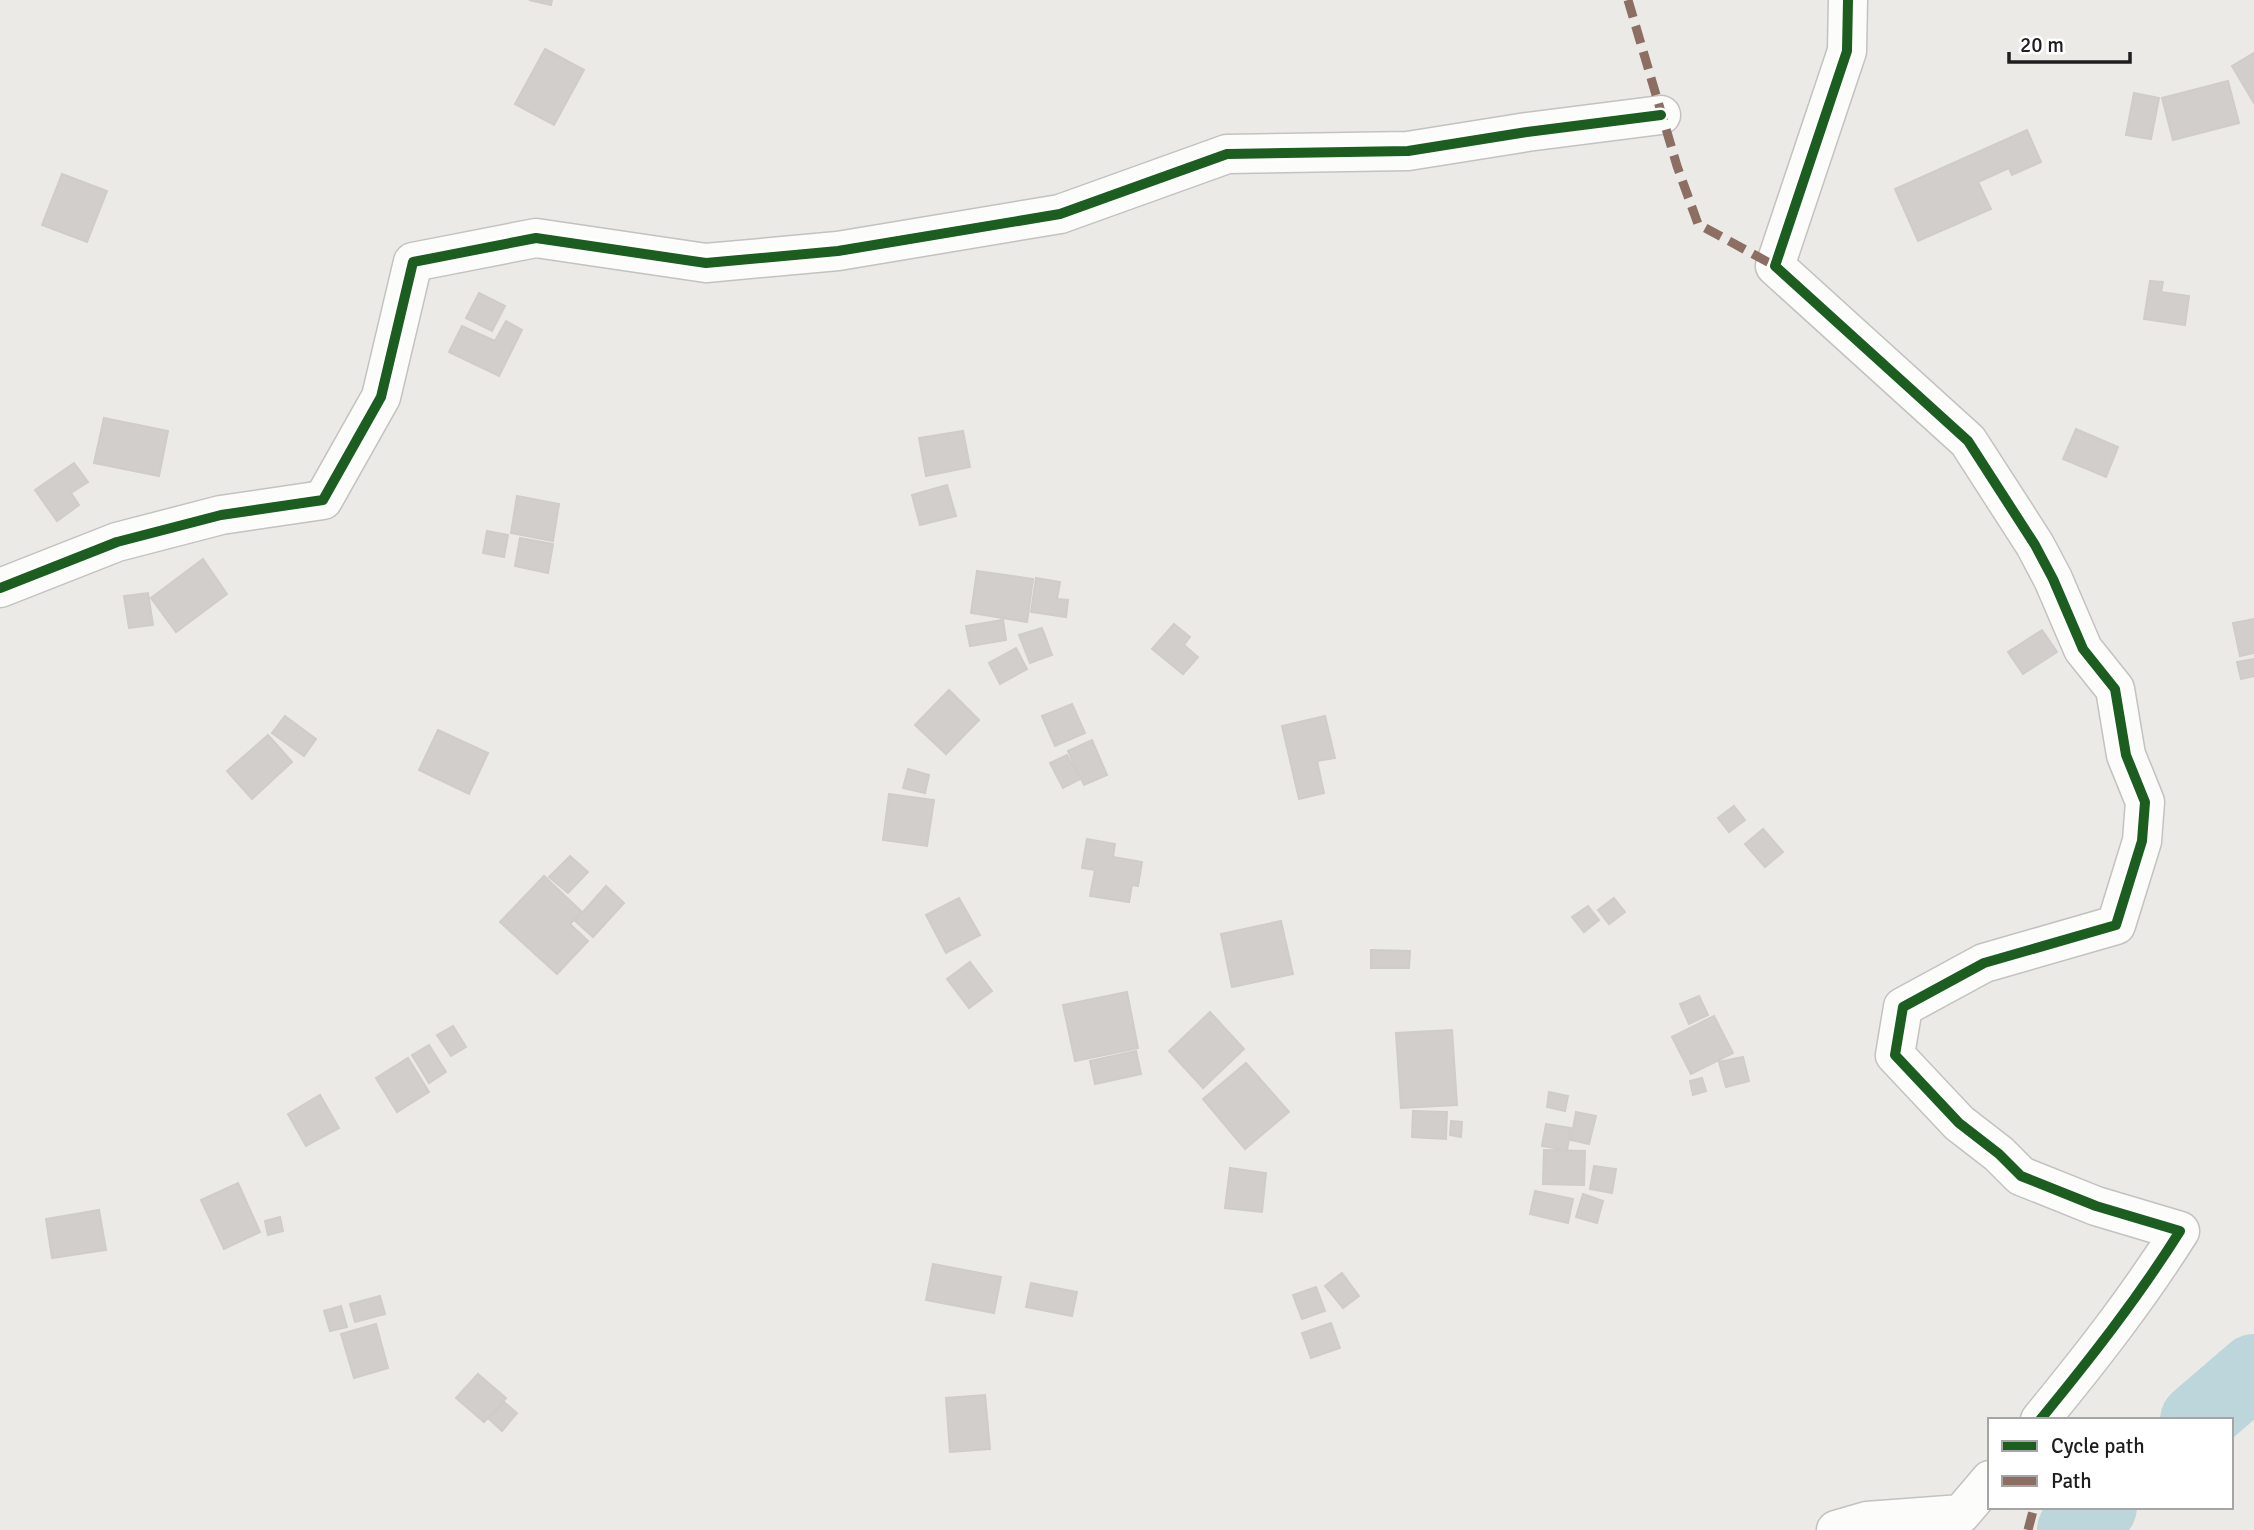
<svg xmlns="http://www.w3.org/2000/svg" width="2254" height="1530" viewBox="0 0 2254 1530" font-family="Signika,sans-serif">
<rect width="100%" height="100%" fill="#eceae7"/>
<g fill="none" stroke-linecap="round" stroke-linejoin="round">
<path stroke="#bdd6dc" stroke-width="74" d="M2197 1420 2254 1371
M2074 1530 2100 1507"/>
</g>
<path fill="#d1cecc" stroke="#cfccc9" stroke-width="2" d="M529 0H552L551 5Z
M545 49 584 70 554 125 515 104Z
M2254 53V103L2232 66Z
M2228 81 2239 123 2173 140 2162 98Z
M2134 93 2159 98 2151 139 2126 135Z
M2027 130 2041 162 2012 175 2009 168 1978 182 1991 209 1918 241 1895 189Z
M62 174 107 191 87 242 42 225Z
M2150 281 2163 282 2161 292 2189 296 2185 325 2144 319Z
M479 293 505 306 492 331 466 318Z
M506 321 522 330 499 376 449 352 462 326 495 341Z
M104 418 168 431 159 476 94 463Z
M2076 429 2118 447 2106 477 2063 459Z
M963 431 970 467 926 476 919 438Z
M74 463 88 482 71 493 79 505 57 521 35 490Z
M947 485 956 516 920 525 912 495Z
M517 496 559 504 553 541 511 533Z
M487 531 508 535 504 557 483 553Z
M520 538 553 544 548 573 515 566Z
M203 559 227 594 176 632 151 598Z
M977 571 1033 579 1027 622 971 613Z
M1036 578 1060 582 1057 599 1068 600 1066 617 1031 612Z
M148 593 153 625 129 628 124 596Z
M2254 619V653L2240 656 2233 623Z
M1003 620 1006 640 970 646 966 626Z
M1174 624 1190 637 1184 645 1198 657 1183 674 1152 649Z
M1042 628 1052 655 1030 663 1019 635Z
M2042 630 2057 652 2023 674 2008 652Z
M1016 648 1027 669 1000 684 989 663Z
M2254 659V676L2241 679 2237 662Z
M949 690 979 720 946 754 915 725Z
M1072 704 1085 733 1055 746 1042 716Z
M285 716 316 739 304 756 272 733Z
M1325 716 1335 758 1317 761 1324 793 1299 799 1282 726Z
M438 730 488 753 469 794 419 770Z
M268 735 292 762 252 799 227 771Z
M1092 740 1107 775 1084 785 1068 751Z
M1067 755 1080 779 1063 788 1050 763Z
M908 769 929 775 925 793 903 788Z
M889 794 934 800 927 846 883 840Z
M1734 806 1745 820 1729 832 1718 818Z
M1763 829 1783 852 1765 867 1745 844Z
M1087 839 1115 844 1113 857 1142 862 1138 886 1132 885 1129 902 1090 896 1095 870 1082 868Z
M570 856 588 872 568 893 549 877Z
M544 876 582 912 570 924 588 941 557 974 500 922Z
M606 886 624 903 593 937 575 921Z
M959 898 980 935 946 953 926 915Z
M1614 898 1625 912 1609 924 1598 910Z
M1588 906 1599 920 1584 932 1572 917Z
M1281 921 1293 974 1232 987 1221 934Z
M1371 950 1410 951 1409 968H1371Z
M970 962 992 991 969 1008 947 979Z
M1127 992 1138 1048 1075 1061 1063 1005Z
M1699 996 1708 1015 1689 1024 1680 1004Z
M1210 1012 1244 1049 1203 1088 1169 1051Z
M1714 1016 1733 1053 1691 1074 1672 1037Z
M453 1026 466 1047 451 1056 437 1035Z
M1452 1030 1457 1105 1401 1108 1396 1033Z
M429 1045 446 1072 429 1083 412 1055Z
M1136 1051 1141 1074 1095 1084 1090 1061Z
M1743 1057 1749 1081 1726 1087 1719 1062Z
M408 1058 429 1092 397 1112 376 1078Z
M1246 1063 1289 1112 1245 1149 1203 1099Z
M1702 1078 1706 1091 1693 1095 1690 1081Z
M1549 1092 1568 1096 1565 1111 1547 1107Z
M320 1095 339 1128 306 1146 288 1114Z
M1413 1111 1447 1112 1446 1139 1412 1137Z
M1576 1112 1596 1116 1589 1144 1571 1140Z
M1451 1121 1462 1122 1461 1137 1450 1135Z
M1546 1124 1571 1128 1567 1150 1542 1146Z
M1544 1150 1585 1151 1584 1185 1543 1184Z
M1594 1166 1616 1169 1612 1193 1590 1189Z
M1230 1168 1266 1173 1262 1212 1225 1208Z
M238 1183 260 1232 224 1249 201 1200Z
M1535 1191 1573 1199 1568 1223 1530 1214Z
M1583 1194 1603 1201 1597 1223 1576 1217Z
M99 1210 106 1250 52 1258 46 1219Z
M280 1217 283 1231 268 1235 265 1221Z
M933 1264 1001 1277 994 1313 926 1300Z
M1342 1273 1359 1296 1343 1308 1325 1286Z
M1031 1283 1077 1292 1072 1316 1026 1307Z
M1316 1287 1325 1311 1302 1319 1293 1295Z
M380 1296 385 1314 355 1322 350 1304Z
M341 1306 347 1327 330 1331 324 1311Z
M1331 1323 1340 1348 1311 1358 1302 1333Z
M376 1324 388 1368 354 1378 341 1334Z
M478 1374 506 1398 484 1422 456 1398Z
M985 1395 990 1449 950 1452 946 1398Z
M504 1402 517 1413 502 1431 489 1419Z"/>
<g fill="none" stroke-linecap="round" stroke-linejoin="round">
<defs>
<path id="minor" d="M1848 0 1847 51 1775 266 1968 441 2035 545 2053 579 2083 649 2115 689 2126 755 2145 802 2142 841 2116 925 1984 963 1903 1007 1895 1055 1959 1123 1999 1154 2021 1176 2096 1206 2180 1231C2138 1298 2090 1359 2040 1420
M0 588 117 542 221 515 323 500 381 397 413 262 536 238 706 263 838 251 1060 214 1227 154 1408 151 1527 132 1661 115
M1836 1530 1867 1521 1961 1514 1990 1480"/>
</defs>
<use href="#minor" stroke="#c3c2c1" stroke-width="41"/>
<use href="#minor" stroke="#fcfcfb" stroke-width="38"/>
<path stroke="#8d6e63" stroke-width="9" stroke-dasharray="18 9" stroke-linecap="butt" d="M1628 0 1677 166 1698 224 1775 266
M2028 1530 2034 1507"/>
<defs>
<path id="cycleway" d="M1848 0 1847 51 1775 266 1968 441 2035 545 2053 579 2083 649 2115 689 2126 755 2145 802 2142 841 2116 925 1984 963 1903 1007 1895 1055 1959 1123 1999 1154 2021 1176 2096 1206 2180 1231C2138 1298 2090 1359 2040 1420
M0 588 117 542 221 515 323 500 381 397 413 262 536 238 706 263 838 251 1060 214 1227 154 1408 151 1527 132 1661 115"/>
</defs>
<use href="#cycleway" stroke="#fff" stroke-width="15"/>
<use href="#cycleway" stroke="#1b5e20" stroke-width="10"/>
</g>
<rect x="1988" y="1418" width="245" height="91" fill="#ffffff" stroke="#a5a5a5" stroke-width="2"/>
<rect x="2002" y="1441" width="35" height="10" fill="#1b5e20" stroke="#a5a5a5" stroke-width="2"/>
<text x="2051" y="1453" font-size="21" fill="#1e1e1e">Cycle path</text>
<rect x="2002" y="1476" width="35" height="10" fill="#8d6e63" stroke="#a5a5a5" stroke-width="2"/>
<text x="2051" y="1488" font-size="21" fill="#1e1e1e">Path</text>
<path d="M2009 52v10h121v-10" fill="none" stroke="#1e1e1e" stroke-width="3.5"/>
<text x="2020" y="52" font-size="21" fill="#1e1e1e" stroke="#ffffff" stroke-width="5" paint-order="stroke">20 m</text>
</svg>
